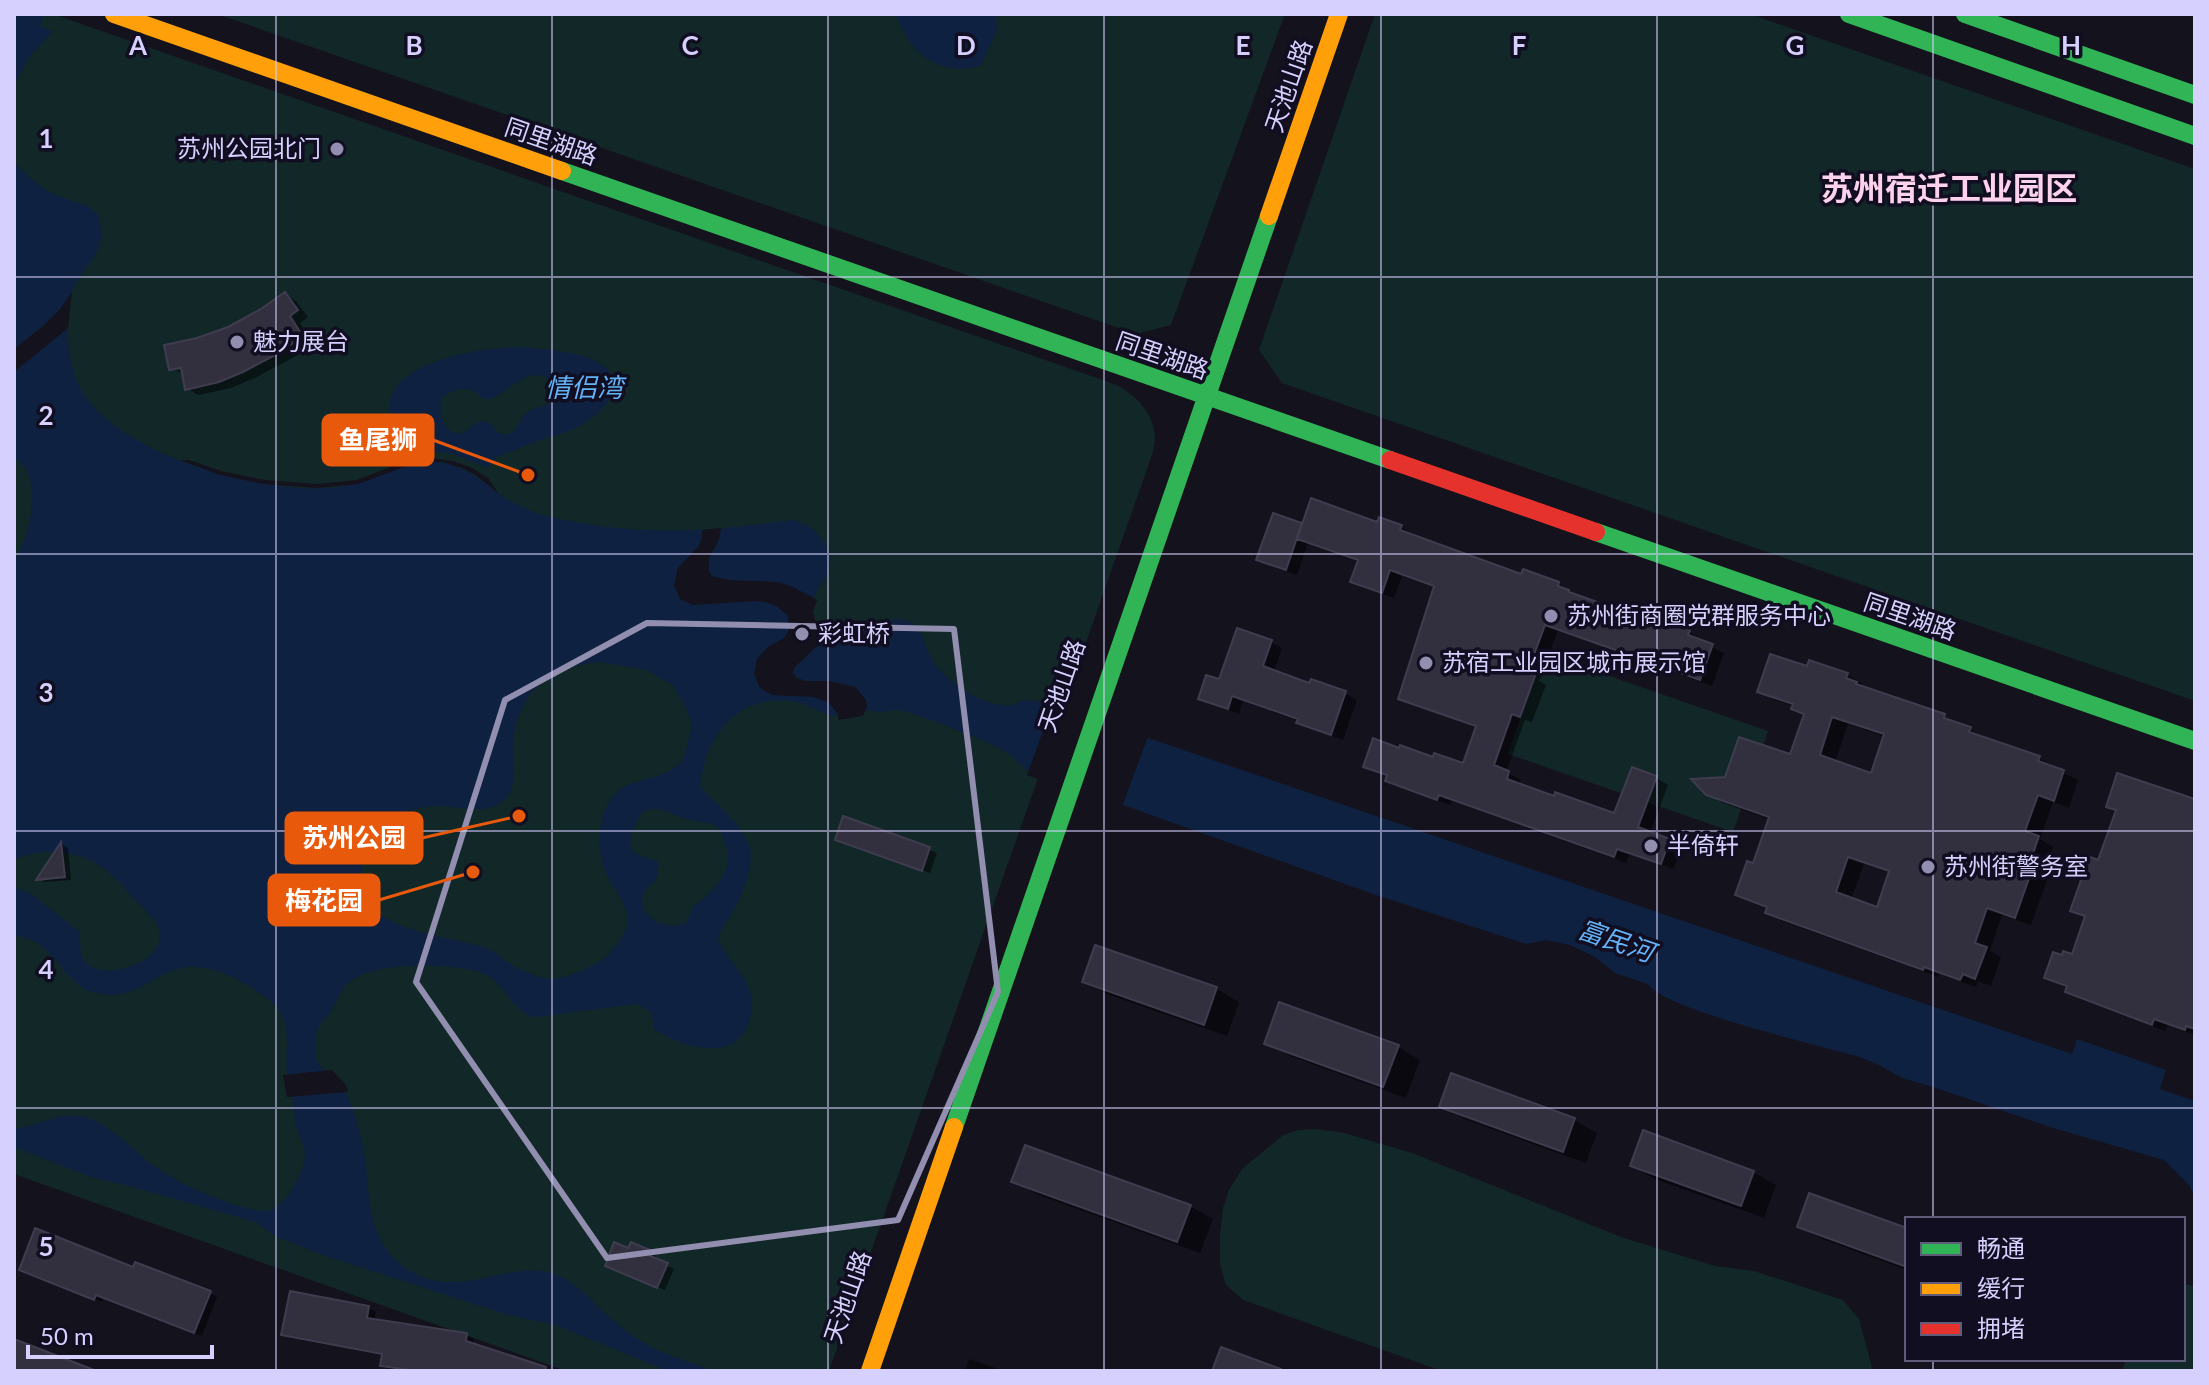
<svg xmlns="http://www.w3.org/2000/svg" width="2209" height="1385" viewBox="0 0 2209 1385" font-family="Lato,'Noto Sans SC',sans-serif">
<rect width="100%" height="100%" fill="#14121d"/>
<path fill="#122728" d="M14 14H53L1117 385C1136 395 1155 415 1155 438 1155 444 1153 452 1151 458L829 1371H566L14 1174Z
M217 14H1285L1171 325 1136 334Z
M1375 14H1750L2195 169V701L1282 383 1259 350Z
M1543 653 1768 731 1733 832 1508 754Z
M1316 1129 1344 1133 1412 1153 1621 1237 1715 1266 1754 1271 1843 1300 1859 1319 1873 1371H1442L1243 1300 1226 1285 1220 1265V1235L1223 1208 1229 1190 1242 1169 1283 1135 1298 1130Z
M2183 1283 2195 1287V1371H2122L2126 1359H2183Z"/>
<path fill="#0f2140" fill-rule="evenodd" d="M895 14H996L997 31 981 65C961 74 929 66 915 48 906 39 901 25 895 14Z
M14 18 53 31 29 57 14 85Z
M14 162C27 176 39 187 56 195 71 202 87 202 98 215 110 254 85 261 72 291 63 314 68 365 79 386 114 455 268 497 339 487 375 482 407 455 444 463 468 468 482 481 501 495 512 503 527 509 539 514 553 518 567 520 581 523 654 536 719 530 792 520 814 524 834 545 829 570 826 581 817 587 814 597 811 604 812 615 812 622L838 633 897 619C927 620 921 649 938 668 955 686 983 707 1009 705 1015 705 1021 701 1027 700 1035 700 1044 703 1052 705L2072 1054 2077 1039 2166 1070 2160 1089 2195 1101V1198L2189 1185 2164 1160 2053 1128 1933 1087 1902 1078 1881 1066 1860 1057C1825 1047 1662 1009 1648 984L1615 973 1595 957 1570 945 1546 940 1526 944 1376 895 1027 771C1021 766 1016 759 1010 754 997 745 911 710 896 710 890 710 884 712 878 712 869 711 875 710 866 711 856 712 846 717 836 716 823 715 810 705 796 702 740 692 705 734 700 787 715 802 742 825 749 845 755 863 744 890 736 906 730 917 721 927 718 940 728 960 749 977 752 1000 753 1010 750 1022 745 1031 726 1062 678 1045 654 1029L651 1012 637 1004 536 1017C510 1013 507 982 482 973 451 963 380 961 352 980 339 988 338 1004 329 1014 327 1018 323 1020 321 1023 315 1031 314 1048 316 1058 317 1066 337 1079 343 1089 352 1103 356 1118 360 1134 373 1180 360 1234 404 1267 438 1291 470 1281 508 1273 520 1271 531 1269 544 1271 574 1278 586 1296 607 1315 619 1326 637 1339 651 1347 671 1357 693 1363 713 1371H668L556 1325 508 1315 317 1253 275 1236 256 1222 126 1185 93 1178 14 1147V1129C36 1127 56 1113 79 1116 106 1119 132 1150 154 1166 178 1183 208 1196 236 1205 246 1208 260 1213 271 1210 288 1205 304 1171 305 1155 305 1144 299 1137 296 1127 294 1121 295 1115 294 1109 292 1097 287 1085 287 1073 285 1054 291 1032 281 1013 279 1009 273 1003 269 1000 242 979 203 957 169 972 146 982 129 999 101 994 69 990 62 959 37 943 30 939 22 937 14 935V887L31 894 80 932C81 942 78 953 85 962 102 982 159 964 160 937 160 921 146 912 137 902 110 871 93 852 50 852 37 852 25 854 14 860V560C29 541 38 494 27 471 24 466 18 461 14 456ZM600 662 647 670 674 686 687 710 692 725 683 761C677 766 671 771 663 774 646 781 627 781 614 795 596 816 596 852 607 875 614 890 626 902 628 919 629 929 616 948 608 955 600 964 565 979 553 979 541 979 525 972 514 966 505 961 498 953 489 949 442 932 347 934 363 861 365 852 368 841 373 833 386 815 418 806 438 806 461 807 497 818 510 792 517 777 512 759 513 744 517 692 550 666 600 662ZM660 809 685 819 713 824 721 831 728 852V864L722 878 709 894 694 906 686 923C652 934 625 901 656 880L659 864 656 860C633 857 624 849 635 826 635 825 640 815 641 814 646 809 654 809 660 809Z
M516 347C541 349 623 351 612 390 608 407 594 418 579 426 568 432 556 435 544 439 528 444 513 451 497 457L492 461 488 468 451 453 417 451 413 435C400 427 386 420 390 402 398 360 481 348 516 347ZM531 375 544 376 556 383C559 410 544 402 529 411 514 420 521 441 496 432L493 425 484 421 476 423 464 433C459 433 456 434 452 432 441 425 435 401 447 394 455 389 470 387 477 393 483 397 480 399 488 399 498 399 516 380 531 375Z"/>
<path fill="#14121d" d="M72 292 68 328 14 372V349L43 326 61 308Z
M430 458 453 461 472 468 488 478 498 493 477 476 462 468 442 462 415 463 358 484 317 488 263 484 220 475 180 460H189L221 471 264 480 317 484 357 480 398 464 414 459Z
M721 528 719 540 709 558V571L712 576 728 580 778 582 793 587 817 600 813 611 815 620 826 626 851 631 838 633 815 648 795 667 793 673 797 678 806 681H829L855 687 866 700 867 707 863 716 838 720V714L828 702 813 697 772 695 760 688 754 674 757 659 768 647 784 638 789 630 788 616 778 607 766 602 754 601 693 605 680 599 674 585 678 568 699 546 702 537V530Z
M1054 701 1149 734 1121 809 1027 775Z
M332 1070 346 1085 348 1092 287 1097 283 1075Z"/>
<path fill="#0007" fill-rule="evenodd" d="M285 294 296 301 308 317 300 323 312 342 296 356 255 378 231 388 198 395 187 388 185 375 171 368 197 340 228 329 262 311Z
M1301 525H1378L1401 527 1413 534 1412 536 1522 577 1558 583 1571 591 1570 593 1646 622 1689 632 1701 639 1700 641 1724 653 1712 686 1558 630 1539 681 1546 685 1532 722 1525 720 1506 772 1521 780 1519 785 1615 816 1656 778 1668 785 1650 833 1682 847 1674 869 1630 854 1626 863 1452 801 1450 805 1400 787 1388 780 1389 777 1365 766 1434 760 1464 766 1477 727 1413 705 1400 698 1436 588 1402 576 1394 598 1365 588 1353 581 1359 562 1308 543 1297 575 1270 566 1259 559Z
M1271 642 1282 648 1274 672 1311 685 1312 681 1345 693 1357 700 1343 740 1310 728 1299 721 1243 701 1239 714 1212 704 1200 698Z
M1808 668 1847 675 1862 683 1861 686 1944 716 1985 738 2039 758 2054 766 2053 768 2078 780 2069 808 2053 802 2040 839 2053 847 2044 872 2049 874 2031 925 2002 915 1990 951 2001 957 1991 986 1978 981 1976 987 1939 974 1938 977 1782 921 1767 912 1768 909 1738 894 1754 866 1771 820 1723 803 1707 794 1727 779 1791 756 1805 716 1793 709 1794 706 1774 700 1759 691ZM1848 724 1885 737 1872 776 1835 762ZM1864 864 1890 873 1878 909 1851 899Z
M2186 794 2195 797V1035L2168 1025 2165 1031 2080 999 2067 991 2069 988 2046 977 2074 957 2087 918 2073 910 2100 863 2184 798Z
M844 819 937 853 930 873 844 843Z
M62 844 68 848 71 880 45 882 39 879Z
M1096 947 1217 989 1239 1002 1227 1036 1107 994 1085 981Z
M1267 1043 1398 1047 1420 1060 1406 1098 1290 1056Z
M1442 1106 1574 1120 1597 1133 1586 1163 1464 1119Z
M1632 1166 1753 1172 1776 1185 1764 1218 1655 1179Z
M1014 1181 1190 1206 1213 1219 1200 1253 1036 1194Z
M1799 1226 1907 1231V1270L1822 1239Z
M629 1251 649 1252 656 1256 654 1260 674 1269 665 1290 614 1269Z
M134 1270 210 1293 217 1297 202 1336 104 1297 102 1302 28 1273Z
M369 1308 376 1312 374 1322 466 1335 474 1339 473 1345 551 1371H405L389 1369 382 1365 384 1356 291 1338 283 1334Z
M969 1359 1004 1371H965Z"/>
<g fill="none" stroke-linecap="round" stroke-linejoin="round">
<path stroke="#0f2140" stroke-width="44" d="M14 34 21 14"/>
</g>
<path fill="#32303f" stroke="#403c50" stroke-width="2" fill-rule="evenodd" d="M285 292 298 310 290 316 302 335 285 350 243 372 219 382 185 390 181 368 169 370 164 345 197 338 228 327 261 309Z
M1311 498 1377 522 1379 517 1402 525 1400 530 1521 574 1523 569 1559 582 1558 586 1569 590V592L1645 619 1647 615 1690 630 1688 635 1713 644 1700 680 1545 625 1527 674 1535 676 1520 717 1512 714 1494 765 1509 771 1507 779 1554 796 1555 792 1614 813 1632 767 1657 776 1638 827 1670 839 1661 864 1617 849 1614 857 1439 795 1437 800 1385 781 1387 775 1363 767 1373 738 1399 748 1400 745 1433 757 1434 753 1463 763 1476 726 1398 699 1434 586 1390 570 1382 593 1350 582 1358 560 1297 539Z
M1273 513 1302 523 1286 570 1256 560Z
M1237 628 1272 640 1263 666 1309 683 1311 679 1346 691 1331 735 1296 723 1298 719 1232 696 1228 709 1198 699 1206 675 1219 679Z
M1770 654 1807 666 1809 660 1848 673 1846 678 1857 682 1856 684 1945 714 1944 718 1971 727 1969 732 2040 756 2038 761 2064 770 2054 801 2038 795 2025 831 2039 836 2030 862 2034 864 2015 918 1987 908 1975 943 1987 947 1975 979 1963 974 1960 980 1924 967 1923 970 1765 913 1767 907 1735 895 1747 861 1753 863 1769 817 1706 795 1691 779 1725 777 1739 737 1790 754 1804 714 1791 709 1793 704 1757 692ZM1832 717 1884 734 1871 773 1820 755ZM1848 857 1889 871 1877 907 1836 892Z
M2117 773 2195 799V1029L2186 1026 2185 1030 2154 1019 2152 1025 2065 992 2067 986 2044 978 2053 952 2062 955 2063 951 2072 954 2085 916 2070 911 2081 880 2077 878 2085 855 2098 860 2116 810 2106 807Z
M843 816 930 847 922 871 835 840Z
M61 842 65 877 36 880Z
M1095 945 1217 987 1204 1025 1082 982Z
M1279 1002 1399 1045 1383 1087 1264 1044Z
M1451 1073 1575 1118 1563 1152 1439 1107Z
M1643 1130 1754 1171 1741 1206 1630 1166Z
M1025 1145 1191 1205 1177 1242 1011 1182Z
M1809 1193 1907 1228V1267L1797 1227Z
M35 1228 133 1267 135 1262 211 1291 194 1333 96 1295 94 1300 19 1270Z
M614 1242 628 1248 631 1242 650 1250 648 1255 668 1263 657 1288 605 1266Z
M290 1291 369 1306 367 1318 467 1333 466 1341 546 1367 545 1371H417L380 1366 382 1354 281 1335Z
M14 1339 94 1370 93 1371H14Z
M1221 1347 1281 1369V1371H1212Z"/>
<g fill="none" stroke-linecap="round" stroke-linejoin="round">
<path stroke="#30b455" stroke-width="18" d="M1849 14 2195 136
M1965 14 2195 95
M562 171 1390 460
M1596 532 2195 741
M954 1127 1269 216"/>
<path stroke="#ff9f0a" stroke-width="18" d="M114 14 562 171
M1269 216 1339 14
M870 1371 954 1127"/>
<path stroke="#e5322d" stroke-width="18" d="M1390 460 1596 532"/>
</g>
<path fill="none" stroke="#918eaf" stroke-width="6" stroke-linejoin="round" d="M647 623 954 629 998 992 898 1220 607 1258 416 982 505 700Z"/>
<path fill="none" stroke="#d5d0fd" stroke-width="2" stroke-opacity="0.55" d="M276 14V1371M552 14V1371M828 14V1371M1104 14V1371M1381 14V1371M1657 14V1371M1933 14V1219M14 277H2195M14 554H2195M14 831H2195M14 1108H2195M1933 1359V1371"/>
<g fill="#918eaf" stroke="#110e21" stroke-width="3">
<circle cx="337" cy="149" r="8"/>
<circle cx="237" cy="342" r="8"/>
<circle cx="1551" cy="616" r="8"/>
<circle cx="802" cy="634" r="8"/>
<circle cx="1426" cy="663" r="8"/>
<circle cx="1651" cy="846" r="8"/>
<circle cx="1928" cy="867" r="8"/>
</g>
<g text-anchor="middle" stroke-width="7" stroke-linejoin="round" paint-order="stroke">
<g font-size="24" fill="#d5d0fd" stroke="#110e21">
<text transform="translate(1289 86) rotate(-71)" y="8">天池山路</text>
<text transform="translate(551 142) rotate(19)" y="8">同里湖路</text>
<text transform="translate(1162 356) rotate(19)" y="8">同里湖路</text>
<text transform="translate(1910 617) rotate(19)" y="8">同里湖路</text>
<text transform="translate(1062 686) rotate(-71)" y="8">天池山路</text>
<text transform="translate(848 1297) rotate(-71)" y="8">天池山路</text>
</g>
<g font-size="24" fill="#d5d0fd" stroke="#110e21" text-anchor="start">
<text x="321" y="157" text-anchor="end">苏州公园北门</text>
<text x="253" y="350">魅力展台</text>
<text x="1567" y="624">苏州街商圈党群服务中心</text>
<text x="818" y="642">彩虹桥</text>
<text x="1442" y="671">苏宿工业园区城市展示馆</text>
<text x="1667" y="854">半倚轩</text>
<text x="1944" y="875">苏州街警务室</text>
</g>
<g font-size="26" font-style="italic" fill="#63b2f8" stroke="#110e21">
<text x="584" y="397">情侣湾</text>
<text transform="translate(1616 941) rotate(19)" y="9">富民河</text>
</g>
<g font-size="32" font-weight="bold" fill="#fdd2ed" stroke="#110e21">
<text x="1949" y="200">苏州宿迁工业园区</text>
</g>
</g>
<g font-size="26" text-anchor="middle" font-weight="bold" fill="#d5d0fd" stroke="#110e21" stroke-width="7" stroke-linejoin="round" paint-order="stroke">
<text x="138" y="55">A</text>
<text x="414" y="55">B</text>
<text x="690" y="55">C</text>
<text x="966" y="55">D</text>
<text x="1243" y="55">E</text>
<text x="1519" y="55">F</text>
<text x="1795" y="55">G</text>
<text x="2071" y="55">H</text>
<text x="46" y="148">1</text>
<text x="46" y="425">2</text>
<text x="46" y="702">3</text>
<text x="46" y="979">4</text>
<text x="46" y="1256">5</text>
</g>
<path fill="none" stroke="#e8590c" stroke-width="3" d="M528 475L433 440M519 816L422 838M473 872L379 900"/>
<g fill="#e8590c" stroke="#110e21" stroke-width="3">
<circle cx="528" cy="475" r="8"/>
<circle cx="519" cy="816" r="8"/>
<circle cx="473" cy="872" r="8"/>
</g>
<g fill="#e8590c" stroke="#e8590c" stroke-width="3">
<rect x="323" y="415" width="110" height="50" rx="8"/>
<rect x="286" y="813" width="136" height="50" rx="8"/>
<rect x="269" y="875" width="110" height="50" rx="8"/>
</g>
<g font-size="26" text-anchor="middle" font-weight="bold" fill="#fff">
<text x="378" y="449">鱼尾狮</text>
<text x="354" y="847">苏州公园</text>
<text x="324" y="910">梅花园</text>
</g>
<rect width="2209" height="1385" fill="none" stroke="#d5d0fd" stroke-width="32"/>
<rect x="1905" y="1217" width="280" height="144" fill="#110e21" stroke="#5f5c79" stroke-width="2"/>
<rect x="1921" y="1243" width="40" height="12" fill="#30b455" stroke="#5f5c79" stroke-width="2"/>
<text x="1977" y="1257" font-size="24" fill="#d5d0fd">畅通</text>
<rect x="1921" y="1283" width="40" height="12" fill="#ff9f0a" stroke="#5f5c79" stroke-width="2"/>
<text x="1977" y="1297" font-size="24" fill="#d5d0fd">缓行</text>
<rect x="1921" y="1323" width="40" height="12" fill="#e5322d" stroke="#5f5c79" stroke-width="2"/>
<text x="1977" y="1337" font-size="24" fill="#d5d0fd">拥堵</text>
<path d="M28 1345v12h184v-12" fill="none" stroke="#d5d0fd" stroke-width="4"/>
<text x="40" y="1345" font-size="24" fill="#d5d0fd" stroke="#110e21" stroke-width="6" paint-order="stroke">50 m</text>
</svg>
